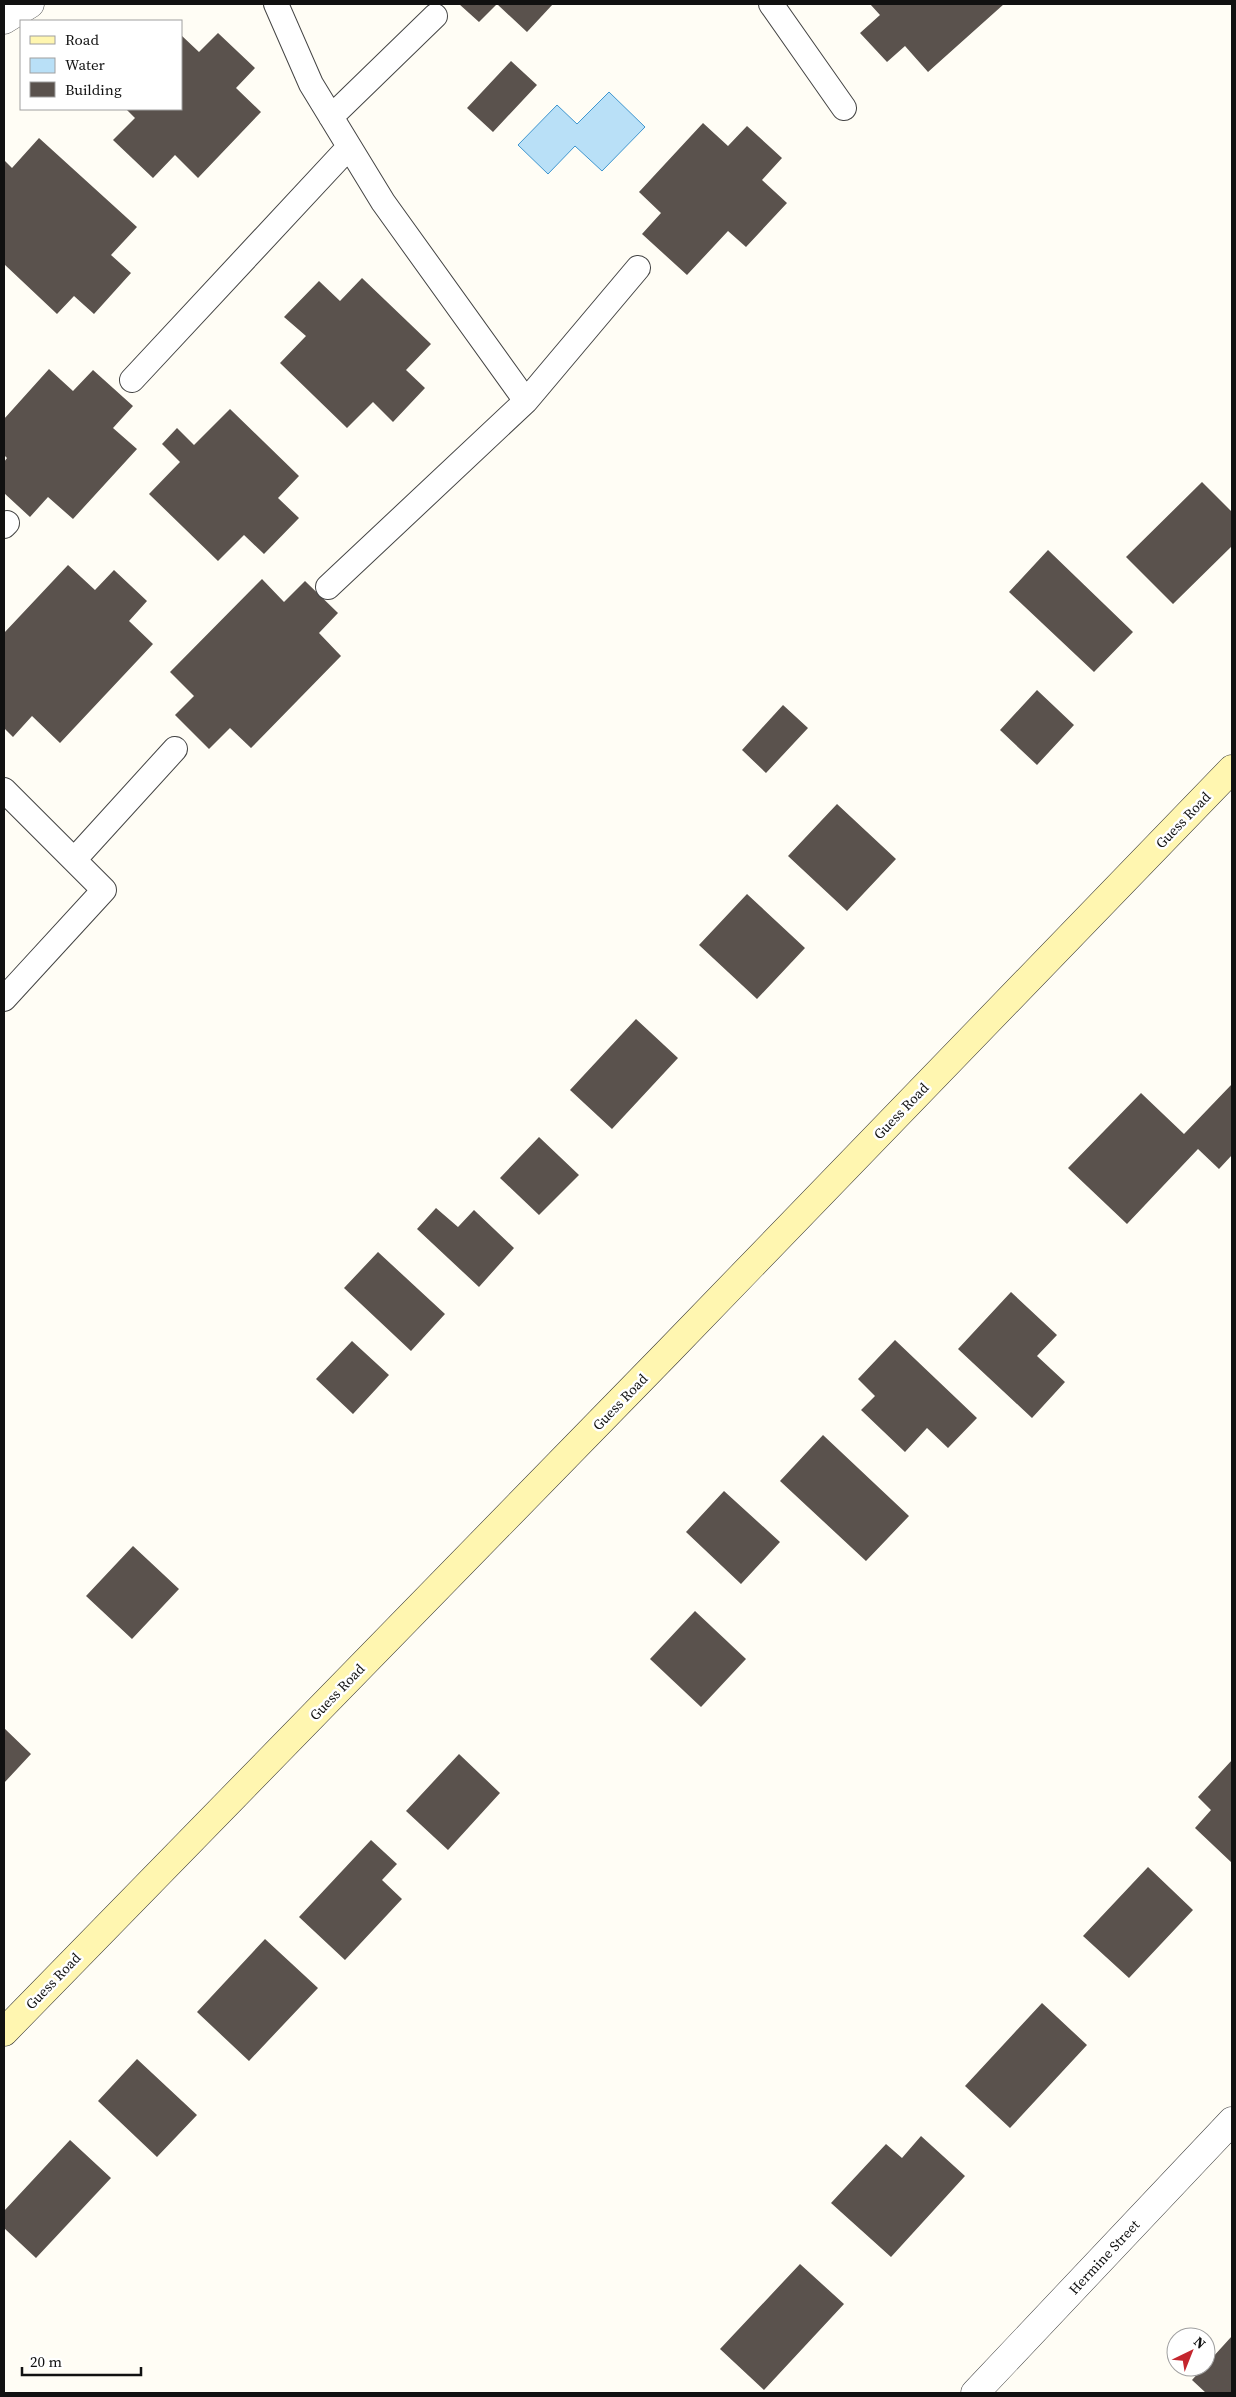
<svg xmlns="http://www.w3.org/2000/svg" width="1236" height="2397" viewBox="0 0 1236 2397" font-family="'Source Serif 4',serif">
<rect width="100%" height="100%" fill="#fffdf5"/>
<path fill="#b9e0f7" stroke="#3f96cf" d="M609 92 645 127 602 171 575 146 548 174 518 145 557 105 577 124Z"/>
<path fill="#5a524d" d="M459 4H497L479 22Z
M497 4H553L527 32Z
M870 4H1004L928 72 905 46 887 62 860 33 880 15Z
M218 33 255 68 236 88 261 112 198 178 175 155 153 178 113 140 135 118 126 109H181V35L199 52Z
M511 61 537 85 493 132 467 108Z
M703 123 728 146 747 126 782 158 762 180 787 203 746 247 728 231 687 275 642 234 661 213 639 192Z
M39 138 137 227 111 255 131 273 94 314 74 296 57 314 4 264V160L12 168Z
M362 278 431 344 406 370 425 388 393 422 373 402 347 428 280 363 306 336 284 317 319 281 340 301Z
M49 369 73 391 93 370 133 406 113 428 137 449 73 519 48 497 30 517 4 493V462L7 458 4 455V419Z
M230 409 299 476 278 498 299 518 264 554 244 535 218 561 149 494 180 462 162 444 177 428 194 445Z
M1202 482 1232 512V546L1173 604 1126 557Z
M1048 550 1133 632 1094 672 1009 592Z
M68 565 95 590 114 570 147 601 129 621 153 644 60 743 32 716 13 737 4 728V633Z
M262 579 284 602 305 581 338 613 319 633 341 656 251 748 230 728 209 749 175 715 194 696 170 672Z
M1037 690 1074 725 1037 765 1000 730Z
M783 705 808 728 766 773 742 750Z
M837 804 896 859 847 911 788 856Z
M747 894 805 948 757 999 699 945Z
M636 1019 678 1058 612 1129 570 1090Z
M1232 1084V1155L1219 1169 1198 1149 1127 1224 1068 1168 1141 1093 1184 1134Z
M539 1137 579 1175 539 1215 500 1178Z
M436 1208 458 1227 474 1210 514 1248 479 1287 417 1229Z
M378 1252 445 1314 411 1351 344 1288Z
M1011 1292 1057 1335 1037 1356 1065 1382 1032 1418 958 1349Z
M895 1340 977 1418 948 1448 927 1428 905 1452 861 1410 875 1396 858 1379Z
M352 1341 389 1375 353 1414 316 1379Z
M823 1435 909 1516 866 1561 780 1481Z
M724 1491 780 1542 741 1584 686 1532Z
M133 1546 179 1589 132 1639 86 1596Z
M695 1611 746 1659 701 1707 650 1659Z
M4 1728 31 1754 4 1783Z
M459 1754 500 1793 448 1850 406 1811Z
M1232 1760V1863L1195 1828 1211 1810 1198 1797Z
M371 1840 397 1864 382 1880 402 1899 345 1960 299 1917Z
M1148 1867 1193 1910 1129 1978 1083 1936Z
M265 1939 318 1988 249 2061 197 2012Z
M1042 2003 1087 2045 1010 2128 965 2086Z
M137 2059 197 2115 157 2157 98 2101Z
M921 2136 965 2176 891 2257 831 2203 886 2144 902 2158Z
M70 2140 111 2178 36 2258 4 2228V2211Z
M800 2264 844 2304 764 2390 720 2349Z
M1232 2336V2393H1206L1192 2380Z"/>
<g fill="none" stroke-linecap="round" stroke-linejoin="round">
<defs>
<path id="service" d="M276 4 311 84 383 202 526 401
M771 4 844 108
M331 117 435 16
M132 380 349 147
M4 526 7 523
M328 587 526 401 638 268
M4 790 104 890 4 999
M74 860 175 749"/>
<path id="minor" d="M4 20 30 4
M975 2393 1232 2121"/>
<path id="secondary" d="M4 2032 668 1352 1232 769"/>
</defs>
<use href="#service" stroke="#444" stroke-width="26"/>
<use href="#minor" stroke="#444" stroke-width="29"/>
<use href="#secondary" stroke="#333" stroke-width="29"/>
<use href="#service" stroke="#fff" stroke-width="24"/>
<use href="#minor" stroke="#fff" stroke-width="28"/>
<use href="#secondary" stroke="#fff6b0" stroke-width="28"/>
</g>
<g text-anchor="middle" stroke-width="5" stroke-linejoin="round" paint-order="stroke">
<g font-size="14" fill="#111" stroke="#fff">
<text transform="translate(1183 820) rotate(-46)" y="5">Guess Road</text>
<text transform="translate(901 1111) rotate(-46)" y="5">Guess Road</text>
<text transform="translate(620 1402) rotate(-46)" y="5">Guess Road</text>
<text transform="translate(337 1692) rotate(-46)" y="5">Guess Road</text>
<text transform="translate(53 1981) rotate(-46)" y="5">Guess Road</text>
<text transform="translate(1104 2257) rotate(-47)" y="5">Hermine Street</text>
</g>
</g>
<rect width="1236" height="2397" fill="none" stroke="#111111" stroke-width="10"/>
<rect x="20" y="20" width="162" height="90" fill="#ffffff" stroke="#a0a0a0"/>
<rect x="30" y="36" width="25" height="8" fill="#fff6b0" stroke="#a0a0a0"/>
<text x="65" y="45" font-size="15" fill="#111111">Road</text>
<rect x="30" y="58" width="25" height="15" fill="#b9e0f7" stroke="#a0a0a0"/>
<text x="65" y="70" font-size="15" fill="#111111">Water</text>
<rect x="30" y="82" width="25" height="15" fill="#5a524d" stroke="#a0a0a0"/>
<text x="65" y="95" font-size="15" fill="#111111">Building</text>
<g transform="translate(1191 2352) rotate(43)"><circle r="24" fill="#ffffff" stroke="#a0a0a0"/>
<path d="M0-4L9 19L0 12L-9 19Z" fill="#c4262e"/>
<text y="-8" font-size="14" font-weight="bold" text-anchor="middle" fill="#111111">N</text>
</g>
<path d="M22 2367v8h119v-8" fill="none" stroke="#111111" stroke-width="2.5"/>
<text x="30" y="2367" font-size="15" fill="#111111" stroke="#ffffff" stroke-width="4" paint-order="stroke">20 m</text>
</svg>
